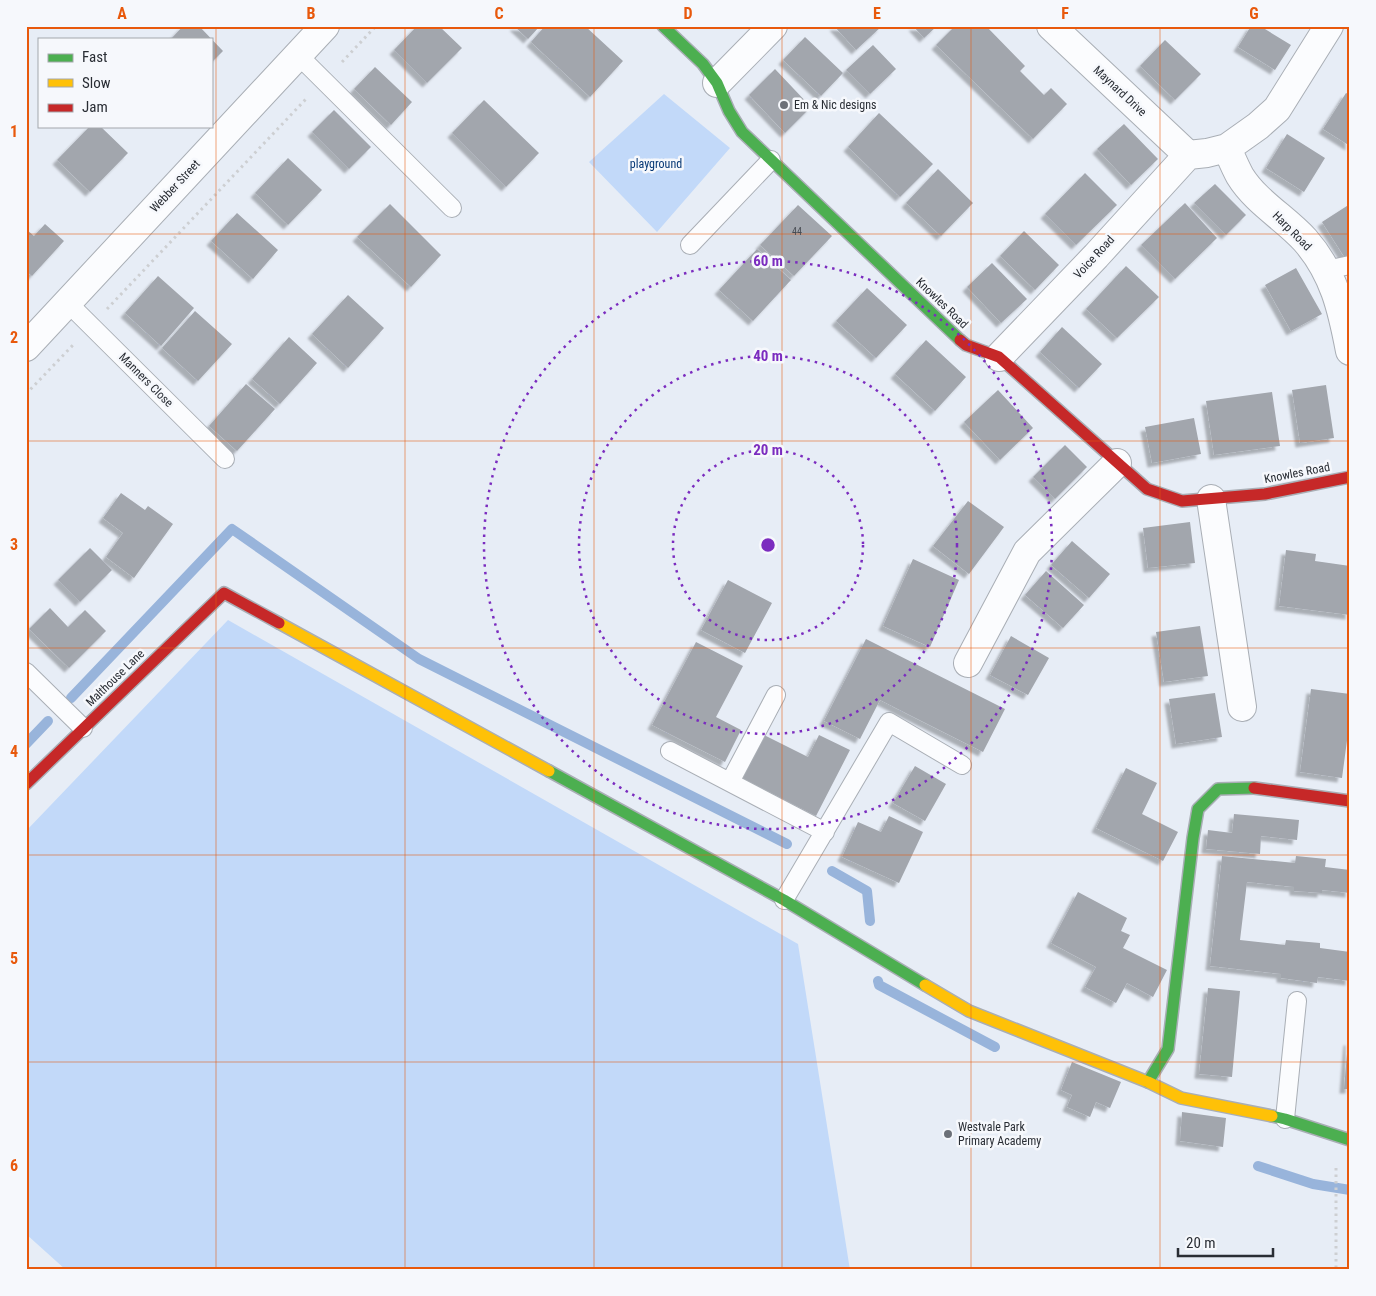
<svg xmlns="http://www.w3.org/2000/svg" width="1376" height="1296" viewBox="0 0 1376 1296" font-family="'Roboto Condensed',sans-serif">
<defs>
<filter id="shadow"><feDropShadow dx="-4.5" dy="4.5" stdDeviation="1" flood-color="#0004"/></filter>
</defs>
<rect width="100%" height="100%" fill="#e7edf6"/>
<path fill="#c2d9f9" d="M664 94 730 148 657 232 589 162Z
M228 620 798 944 850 1270H66L26 1234V831Z"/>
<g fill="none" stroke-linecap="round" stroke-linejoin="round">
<path stroke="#98b4db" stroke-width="10" d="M71 698 232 529 419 659 787 844
M26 744 48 721
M832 871 867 891 870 921
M878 981 879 985 995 1047
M1258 1166 1313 1184 1350 1190"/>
</g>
<path fill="#a2a6ad" filter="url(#shadow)" d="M183 26H199L223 51 211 63V39H171Z
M417 26H439L462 48 427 83 394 50Z
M514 26H540L528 39Z
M545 26H585L623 61 590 97 531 42Z
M834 26H882L856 50Z
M913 26H937L924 38Z
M955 26H986L1025 66 1020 71 1044 95 1051 88 1067 104 1033 139 936 45Z
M1251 26H1260L1291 45 1275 70 1238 47Z
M805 37 843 73 821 96 783 60Z
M1165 40 1201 74 1175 100 1140 66Z
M873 45 896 69 870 94 846 70Z
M375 67 412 102 391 125 354 89Z
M775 69 811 107 785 133 749 95Z
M1346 93 1350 95V146L1323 129Z
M484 100 539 153 506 187 452 133Z
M334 110 371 147 349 169 312 132Z
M879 113 933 164 900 197 848 147Z
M1124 124 1158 159 1131 185 1097 149Z
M90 126H100L128 153 90 192 57 160Z
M1287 134 1325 158 1304 192 1266 168Z
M288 158 322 190 288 225 255 193Z
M938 169 973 203 941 236 906 203Z
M1085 173 1117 205 1076 245 1045 214Z
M1215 184 1246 215 1226 235 1194 203Z
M1185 203 1217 238 1175 279 1141 245Z
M390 204 441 255 411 287 357 237Z
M1350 204V255L1345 258 1322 222Z
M798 205 832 236 794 276 760 245Z
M237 213 278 250 253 279 211 241Z
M45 224 64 241 32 276 26 271V229L34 236Z
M1024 231 1059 265 1035 290 1000 256Z
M757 249 791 280 753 321 719 290Z
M992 263 1027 299 1001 323 967 287Z
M1126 266 1159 297 1117 338 1086 309Z
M1296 268 1322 314 1291 331 1265 285Z
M158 276 194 308 161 346 125 313Z
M867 288 907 325 876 358 836 321Z
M348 295 384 328 348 368 312 334Z
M195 311 232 344 198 381 162 348Z
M1062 327 1102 364 1079 388 1040 352Z
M289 337 317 363 280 404 252 379Z
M926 340 966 377 935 411 895 374Z
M246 384 275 409 237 451 209 426Z
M1326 385 1334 438 1300 443 1292 390Z
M998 390 1033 428 1000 460 964 422Z
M1272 392 1280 446 1214 455 1206 401Z
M1194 418 1201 454 1152 463 1145 427Z
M1065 445 1087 467 1055 499 1033 477Z
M121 493 145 510 148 506 173 524 134 578 106 557 123 533 103 518Z
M968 501 1004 527 969 574 933 546Z
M1190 522 1195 563 1148 568 1143 528Z
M1072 541 1110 574 1089 598 1051 565Z
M90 548 112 570 80 602 58 580Z
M1286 550 1316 554 1315 561 1350 566V615L1279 606Z
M913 559 959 580 930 647 883 626Z
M1046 571 1084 605 1063 628 1025 595Z
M728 580 772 603 745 653 701 630Z
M50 608 68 627 85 610 106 631 69 668 29 629Z
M1200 626 1208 676 1164 682 1156 632Z
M1011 636 1049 658 1028 695 990 675Z
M866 639 1005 709 983 752 880 700 860 739 824 721Z
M696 642 743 666 716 717 741 730 725 762 652 725Z
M1311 689 1350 694V718L1342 778 1300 772Z
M1215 693 1222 737 1176 744 1169 699Z
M764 735 808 757 819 735 850 750 816 816 742 778Z
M915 766 946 784 925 821 893 803Z
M1126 768 1157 783 1142 814 1178 832 1163 861 1096 828Z
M1234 814 1299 820 1297 840 1261 836 1260 854 1206 849 1208 830 1232 833Z
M889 816 923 832 899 883 842 857 858 822 881 832Z
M1222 856 1295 863 1296 856 1326 859 1325 867 1350 870V893L1322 890V893L1294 891V887L1247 882 1240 940 1285 945 1286 940 1320 943V948L1350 952V981L1318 977 1317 983 1281 978V974L1210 966Z
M1078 892 1127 918 1121 931 1130 935 1123 948 1167 970 1153 997 1127 983 1116 1003 1085 987 1096 967 1051 943Z
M1208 988 1240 991 1232 1077 1199 1074Z
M1348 1041H1350V1089H1344Z
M1072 1062 1121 1082 1110 1108 1096 1102 1090 1117 1067 1107 1072 1095 1061 1090Z
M1182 1112 1226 1118 1223 1147 1180 1141Z"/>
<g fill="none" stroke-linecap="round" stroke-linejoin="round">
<defs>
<path id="lane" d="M298 55 452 208
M690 245 771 160
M1326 270 1350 265
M67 302 225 459
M26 672 83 728
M670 751 825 832
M730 782 776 695
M784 900 889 722 962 765
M1285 1119 1297 1001"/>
<path id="street" d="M1051 26 1188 155
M717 83 773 26
M1227 148C1231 157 1235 167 1240 176 1256 202 1285 218 1305 240 1334 273 1342 309 1350 351
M1188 155 1207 153 1227 148 1258 126 1277 109 1329 26
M26 347 325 26
M999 357 1096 256 1188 155
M1211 499 1242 707
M968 663 1027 552 1117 463"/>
<path id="fast" d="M663 26 703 64 717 83 729 111 742 132 960 340
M549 771 784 900 925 985
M1148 1082 1168 1049 1193 838 1198 809 1218 789 1254 788
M1272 1116 1285 1119 1350 1140"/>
<path id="slow" d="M279 623 549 771
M925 985 969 1011 1148 1082 1181 1098 1272 1116"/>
<path id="jam" d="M960 340 966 345 999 357 1147 489 1182 501 1265 494 1350 477
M26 784 224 593 279 623
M1254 788 1350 801"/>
</defs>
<use href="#lane" stroke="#a9aeb5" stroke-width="20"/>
<use href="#street" stroke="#a9aeb5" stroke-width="30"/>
<use href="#fast" stroke="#a9aeb5" stroke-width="14"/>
<use href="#slow" stroke="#a9aeb5" stroke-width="14"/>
<use href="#jam" stroke="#a9aeb5" stroke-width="14"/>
<path stroke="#cdcfd2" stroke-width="3" stroke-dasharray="2.5 4" stroke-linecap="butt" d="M342 62 376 26
M107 309 306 99
M26 394 74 344
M1336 1168V1270"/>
<use href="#lane" stroke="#fbfcfe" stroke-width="18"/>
<use href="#street" stroke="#fbfcfe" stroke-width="28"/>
<use href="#fast" stroke="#4caf50" stroke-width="11"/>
<use href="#slow" stroke="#ffc107" stroke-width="11"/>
<use href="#jam" stroke="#c62828" stroke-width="11"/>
</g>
<path fill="none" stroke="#e8590c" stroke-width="1" stroke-opacity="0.55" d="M216 26V1270M405 26V1270M594 26V1270M782 26V1270M971 26V1270M1160 26V1270M26 234H1350M26 441H1350M26 648H1350M26 855H1350M26 1062H1350"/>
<g fill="none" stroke="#7b2cbf" stroke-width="2.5" stroke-dasharray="2.5 5">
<circle cx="768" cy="545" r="95"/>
<circle cx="768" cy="545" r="189"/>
<circle cx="768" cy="545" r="284"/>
</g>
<g fill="#6c7078" stroke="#f6f8fc" stroke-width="2">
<circle cx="784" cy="105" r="5"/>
<circle cx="948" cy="1134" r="5"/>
</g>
<g text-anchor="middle" stroke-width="5" stroke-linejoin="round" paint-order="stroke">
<g font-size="10" fill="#474b52">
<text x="797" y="235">44</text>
</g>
<g font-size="12" fill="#292d34" stroke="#f6f8fc">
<text transform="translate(1120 91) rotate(43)" y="4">Maynard Drive</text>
<text transform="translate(175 186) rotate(-47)" y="4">Webber Street</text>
<text transform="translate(1292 231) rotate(45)" y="4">Harp Road</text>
<text transform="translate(1094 257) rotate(-47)" y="4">Voice Road</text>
<text transform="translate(942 303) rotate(44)" y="4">Knowles Road</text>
<text transform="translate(146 380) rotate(45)" y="4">Manners Close</text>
<text transform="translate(1297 473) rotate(-11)" y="4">Knowles Road</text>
<text transform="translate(115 678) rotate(-44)" y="4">Malthouse Lane</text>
</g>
<g font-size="12" fill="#292d34" stroke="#f6f8fc" text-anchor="start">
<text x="794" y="109">Em &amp; Nic designs</text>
<text x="958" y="1131">Westvale Park<tspan x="958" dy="14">Primary Academy</tspan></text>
</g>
<g font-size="12" fill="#043674" stroke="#f6f8fc">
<text x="656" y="168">playground</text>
</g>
</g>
<circle cx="768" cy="545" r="8" fill="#7b2cbf" stroke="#f6f8fc" stroke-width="2.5"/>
<g font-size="15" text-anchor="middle" font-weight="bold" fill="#7b2cbf" stroke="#f6f8fc" stroke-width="5" stroke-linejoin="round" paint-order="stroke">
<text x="768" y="266">60 m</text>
<text x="768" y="361">40 m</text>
<text x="768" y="455">20 m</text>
</g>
<rect width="1376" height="1296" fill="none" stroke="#f6f8fc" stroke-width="55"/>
<rect x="38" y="38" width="175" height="90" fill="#f6f8fc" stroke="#a4a7ac"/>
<rect x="48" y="54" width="25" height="8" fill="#4caf50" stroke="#a4a7ac"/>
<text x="82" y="62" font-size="15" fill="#292d34">Fast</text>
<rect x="48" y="79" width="25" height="8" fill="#ffc107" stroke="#a4a7ac"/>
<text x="82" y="88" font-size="15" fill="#292d34">Slow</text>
<rect x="48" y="104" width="25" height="8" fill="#c62828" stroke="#a4a7ac"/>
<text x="82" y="112" font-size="15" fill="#292d34">Jam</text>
<path d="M1178 1248v8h95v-8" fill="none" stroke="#292d34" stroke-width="2.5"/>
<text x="1186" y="1248" font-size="15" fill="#292d34" stroke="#f6f8fc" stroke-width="4" paint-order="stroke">20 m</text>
<rect x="28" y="28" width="1320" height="1240" fill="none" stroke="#e8590c" stroke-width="2"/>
<g font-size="16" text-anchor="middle" font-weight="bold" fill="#e8590c">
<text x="122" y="19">A</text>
<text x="311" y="19">B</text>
<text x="499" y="19">C</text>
<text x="688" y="19">D</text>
<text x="877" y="19">E</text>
<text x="1065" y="19">F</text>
<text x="1254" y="19">G</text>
<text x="14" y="137">1</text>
<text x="14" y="343">2</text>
<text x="14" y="550">3</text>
<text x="14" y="757">4</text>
<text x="14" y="964">5</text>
<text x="14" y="1171">6</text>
</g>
</svg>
